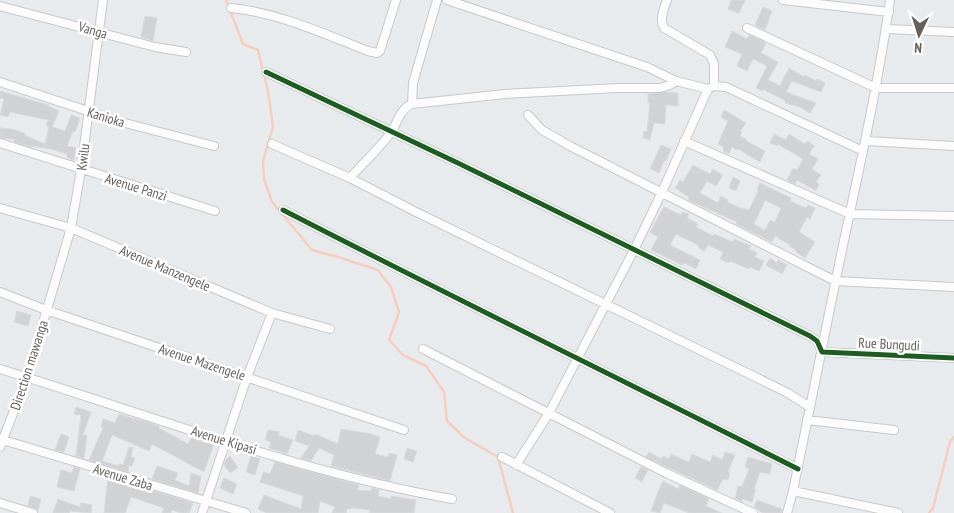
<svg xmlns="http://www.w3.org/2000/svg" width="954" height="513" viewBox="0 0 954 513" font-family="'PT Sans Narrow',sans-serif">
<rect width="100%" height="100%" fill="#e8ebee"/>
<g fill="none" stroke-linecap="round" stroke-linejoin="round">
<path stroke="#f8cdbc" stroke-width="2.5" d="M226 0 243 44 258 50 268 91 273 127 263 161 264 179 272 202 312 250 338 257 378 270 391 287 399 312 389 340 403 355 426 366 444 392 447 421 465 438 498 457 513 513
M929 513 933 508 950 442 954 437"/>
</g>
<path fill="#d1d2d4" stroke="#d8dadd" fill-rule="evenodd" d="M731 0H745L739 13 728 9Z
M763 7 772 11 765 30 755 25Z
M145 16 157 18 153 41 141 37Z
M732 31 747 39 749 35 766 43 761 53 778 62 768 80 780 86 789 68 804 77 805 75 816 81 817 79 825 83 821 92 792 81 786 92 816 103 810 113 800 107 785 103 786 101 763 89V91L756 88 767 66 753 59 747 71 737 66 742 54 725 47Z
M0 91 49 105 48 106 59 111 52 127 65 131 71 115 80 118 75 132 73 131 67 146 76 148 74 160 67 158V154L51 149 33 146 32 147 14 142 15 139 0 138V128L11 129 25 133 24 135 45 144 49 127 46 125 48 120 10 112 8 117 0 115 4 99 0 98Z
M665 92 678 93V106L666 105 665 124 654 123 650 140 643 138 644 131 647 132 650 103H648V94Z
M724 110 746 123 740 131 742 132 740 136 747 140 746 141 765 151 760 162 738 149 737 150 732 147 729 154 723 151 724 147 718 144 728 121 721 117Z
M774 134 786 140 789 134 805 144 808 141 814 146 809 154 818 159 812 169 821 175 816 182 819 184 816 191 797 180 795 184 787 180 793 168 797 170 803 159 778 144V146L770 143Z
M661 145 671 149 666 161 664 160 659 173 650 169Z
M693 165 710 174 713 169 723 175 716 186 707 181 700 193 718 203 721 196 728 200 727 202 743 209V208L749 210 758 191 757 190 760 183 791 198 790 201 806 208 808 205 815 208 810 219 807 217 799 232 815 242 805 258 796 252V250L789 246 790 245 775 236 772 242 736 224 737 222 688 200 689 197 675 188 680 180 683 182ZM765 200 781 208 775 222 770 220 765 230 754 224Z
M733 177 740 181 736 191 729 188Z
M664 207 681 215 682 212 689 214 687 218 698 224 696 227 713 236 714 234 733 242 734 239 751 246 749 249 757 253 755 257 764 261 759 271 750 267 749 269 730 261 729 263 720 259 723 252 708 245 704 251 698 247V245L676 234 670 245 700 260 696 269 684 263 682 265 651 250 658 237 650 232Z
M770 258 777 263 778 260 787 265 782 274 766 265Z
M17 311 31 315 28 326 14 322Z
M76 407 91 412 83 435H87L84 458 76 456 81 415 74 414Z
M119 414 159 426V428L188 444 192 437 214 444 204 472 152 444 149 451 112 435 102 461 119 466V464L123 465 129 447 133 448 131 457 135 458 132 466 129 465 128 472 89 460 103 428 101 427 103 419 115 423Z
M341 429 371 434 380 437 375 454 388 457 389 453 397 455 390 481 331 466 334 455 319 448 311 461 301 458 309 446 295 441 298 430 314 436 315 434 338 444Z
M268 430 279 432 278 435 293 440 287 454 269 448 271 442 265 440Z
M61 434 69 437 64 452 55 450Z
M407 448 417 451 413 462 404 459Z
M649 452 661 459 663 456 669 459 671 454 689 462 692 454 710 462 713 455 722 460 725 452 735 455 728 472 730 473 728 480 723 479 717 490 646 457Z
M230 456 238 468 230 473 224 465 226 459Z
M251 456 260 459 255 475 246 472Z
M748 457 772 464 770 474 760 472 754 489H756L752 502 742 499V502L735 498 738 486 742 487 749 469 745 467Z
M275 462 359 485 357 490 371 491 372 488 379 490 378 496 391 499V496L416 500 414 513H369L370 510 352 508 351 509 348 508 346 513H332L335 507 320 501 318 513H267L258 509 264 495 301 509 303 496 260 482 263 472 270 474Z
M157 466 178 473 175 480 189 486 191 473 201 476 198 493 152 479Z
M74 467 80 469 74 491 57 487 61 470 72 473Z
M641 467 648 470 642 482 635 478Z
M108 477 193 503 189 513H181L172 510 171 513H162L164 508 131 497 125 513H104Z
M224 478 237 484 233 494 220 488Z
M663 481 678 489 680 485 709 499 706 506 722 513H689L664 503 660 513 651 511 657 494Z
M30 496 41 499 38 510 28 505Z
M58 499 80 507 81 503 92 505 91 513 70 511 69 513H53Z
M757 500 782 509V513H764L759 511V510L754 507Z"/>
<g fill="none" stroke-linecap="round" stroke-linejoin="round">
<defs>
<path id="street" d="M447 0 647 67 676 81 708 89 714 86 726 87 863 151
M667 0C664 9 659 19 664 28L710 55 714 64V86
M783 0 889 12
M0 6 155 47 186 52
M231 8C276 12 325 34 368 51L377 53 380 51 396 0
M747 28 876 88H954
M887 29 954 32
M266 72 460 164 810 336 817 341 822 352 954 358
M0 82 121 122 214 146
M412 104 413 83 437 0
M528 115 542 130 570 146 835 281 954 287
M684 141 850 214 954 216
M866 141 954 146
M0 143 215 211
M272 144 350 178 416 212 786 392 810 407
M350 178C363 163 381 147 392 131 398 121 400 109 412 104L505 94 618 88H660L670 85 676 81
M0 208 71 228 272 313 330 329
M283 210C454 298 626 382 798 469
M0 292 46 310 404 430
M423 349 666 473 753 513
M0 369C150 415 298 472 452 499
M807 420 894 430
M0 439 246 513
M0 447 27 377 71 228 81 170 103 0
M502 457 610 513
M516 465 549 413 634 250 662 192 708 89
M793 491 898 513
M0 503 33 513
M202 513 247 377 272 313
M787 513 793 491C808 420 821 350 836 279 855 186 877 94 890 0"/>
</defs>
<use href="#street" stroke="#c8c9c9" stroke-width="10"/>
<use href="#street" stroke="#fcfcfc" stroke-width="8"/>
<defs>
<path id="cycleway" d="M266 72 460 164 810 336 817 341 822 352 954 358
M283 210C454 298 626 382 798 469"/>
</defs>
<use href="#cycleway" stroke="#fff" stroke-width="8"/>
<use href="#cycleway" stroke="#1b5e20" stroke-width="5"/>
</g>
<g text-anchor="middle" stroke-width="5" stroke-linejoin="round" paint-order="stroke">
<g font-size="14" fill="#66615d" stroke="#fff">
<text transform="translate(93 30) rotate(16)" y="5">Vanga</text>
<text transform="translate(106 117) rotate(17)" y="5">Kanioka</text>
<text transform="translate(83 157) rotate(-83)" y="5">Kwilu</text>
<text transform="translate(136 187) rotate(17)" y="5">Avenue Panzi</text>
<text transform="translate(165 268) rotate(23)" y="5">Avenue Manzengele</text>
<text transform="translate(889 344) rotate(3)" y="5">Rue Bungudi</text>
<text transform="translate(202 362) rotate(18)" y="5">Avenue Mazengele</text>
<text transform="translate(29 365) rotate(-72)" y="5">Direction mawanga</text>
<text transform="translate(224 440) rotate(17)" y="5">Avenue Kipasi</text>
<text transform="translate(123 477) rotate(17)" y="5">Avenue Zaba</text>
</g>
</g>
<g transform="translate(919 35) rotate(184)" stroke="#ffffff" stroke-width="4" paint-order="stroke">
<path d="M0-4L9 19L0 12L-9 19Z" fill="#66615d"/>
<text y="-8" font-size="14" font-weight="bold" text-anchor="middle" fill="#66615d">N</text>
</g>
</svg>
